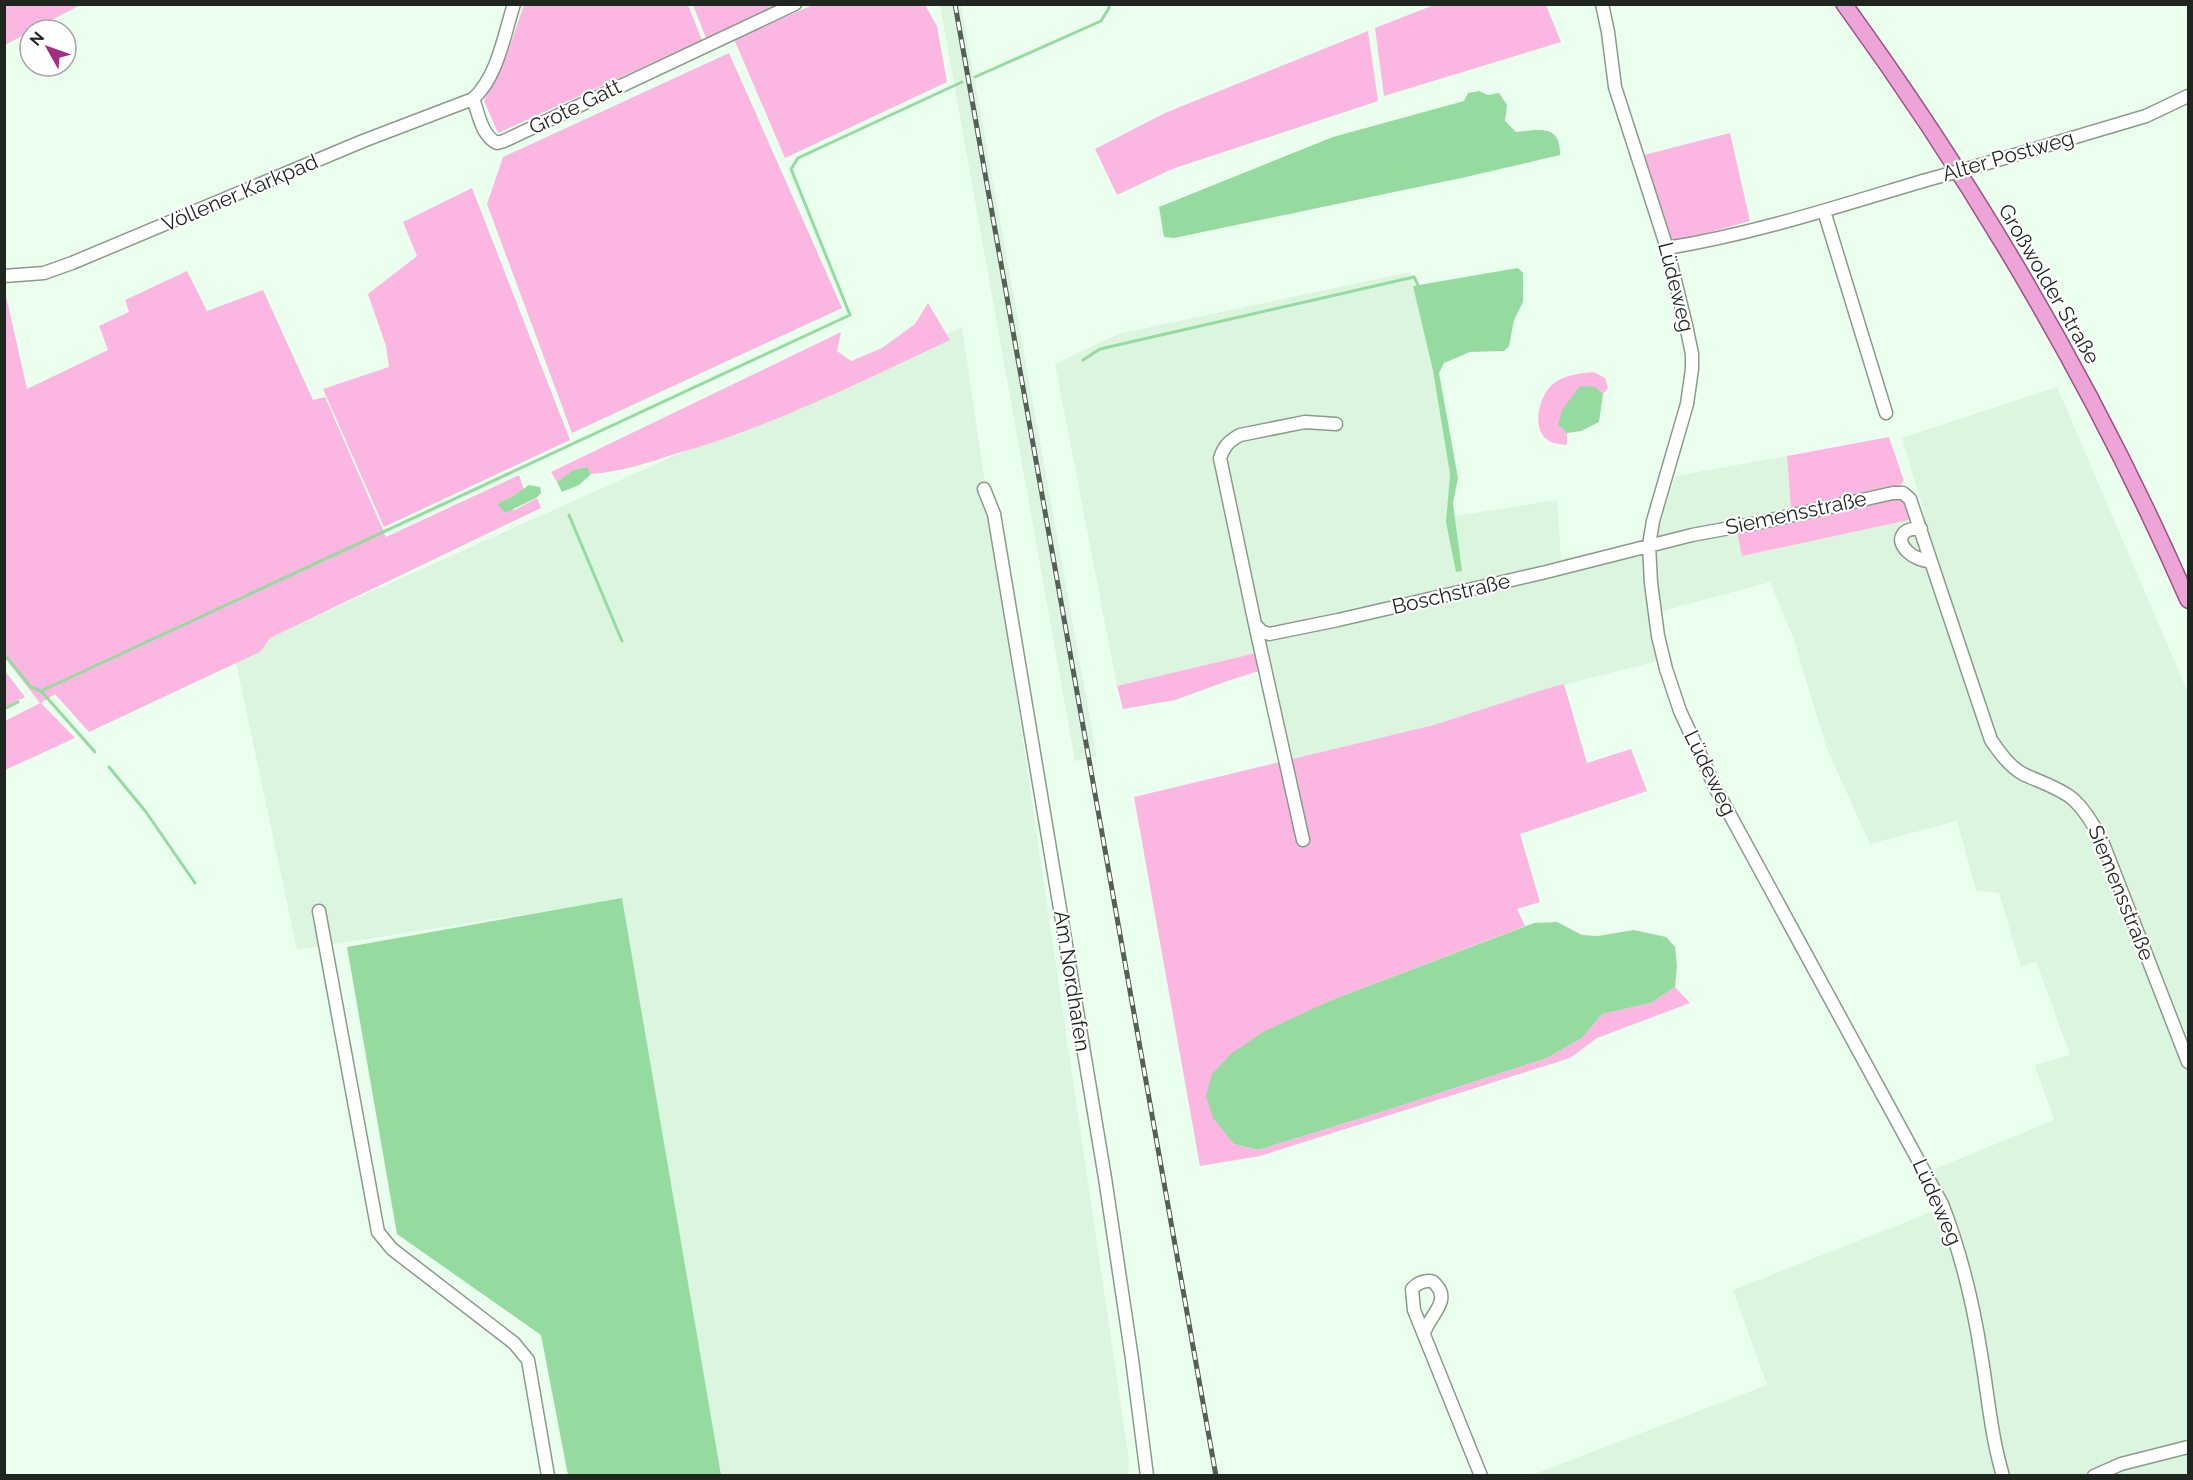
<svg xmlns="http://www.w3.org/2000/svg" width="2193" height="1480" viewBox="0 0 2193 1480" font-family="Raleway,sans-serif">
<rect width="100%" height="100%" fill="#ebffee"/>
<path fill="#dbf5de" d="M940 5H961L1097 757 1075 761Z
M1410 272 1433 371 1450 474 1446 523 1461 571 1455 516 1557 500 1561 559 1656 538 1675 476 1787 456 1791 509 1735 519 1742 556 1925 516 1902 438 2057 387 2188 693V1475H1532L1767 1385 1733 1290 1949 1205 1932 1170 2054 1120 2035 1065 2070 1055 2036 961 2021 967 1999 893 1976 890 1957 821 1870 844 1827 749 1793 637 1770 582 1652 614 1662 660 1542 690 1434 725 1281 762 1255 653 1117 686 1055 364 1118 334Z
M962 327 1129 1460 1128 1475H721L622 899 297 950 234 653Z"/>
<path fill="#fbb6e2" d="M40 4 80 5 5 45V5Z
M524 5H688L702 40 498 133 484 101 508 51Z
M693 5H777L778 9 706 38Z
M813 5H925L937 26 947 82 785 158 734 39Z
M1434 5H1546L1561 42 1384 96 1375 28Z
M1368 31 1378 101 1172 169 1117 195 1095 149 1165 113Z
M729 53 842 308 572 433 487 204 503 157Z
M1730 133 1750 221 1675 242 1669 238 1644 155Z
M472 188 570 440 384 527 323 389 389 367 386 346 368 294 417 256 403 222Z
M187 271 207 311 263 290 313 400 325 397 386 537 519 475 524 490 498 504 515 510 537 498 541 508 270 638 260 652 89 732 55 694 41 703 75 738 5 770V721L40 703 5 658 4 287 27 389 108 350 99 326 129 312 125 300Z
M928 303 950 340C860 382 771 427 675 454 647 463 620 472 591 474L586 467 573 470 557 482 551 472 841 332 837 351 851 361 882 348 915 324Z
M1594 372 1605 378 1608 388 1603 394 1596 387 1558 425 1567 433V445C1561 444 1554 444 1549 441 1530 430 1539 394 1554 383 1565 375 1581 373 1594 372Z
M1889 437 1904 481 1898 488 1885 487 1791 509 1787 456Z
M1880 499H1903L1913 519 1742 556 1737 532Z
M1256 653 1259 671 1230 680 1175 700 1123 709 1117 686Z
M5 671 25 697 5 707Z
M1564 684 1587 763 1631 749 1647 791 1520 834 1540 902 1517 909 1525 926 1329 1001 1302 1014 1234 1144 1258 1150 1381 1112 1547 1058 1582 1038 1602 1014 1651 1003 1675 987 1690 1003 1597 1038 1570 1058 1260 1156 1200 1166 1134 797 1434 725 1542 690Z"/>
<path fill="#95dba0" d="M1479 91 1488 95 1499 93 1507 105 1505 121 1516 132C1538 130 1561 123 1560 155L1466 177 1174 238 1164 237 1159 207 1333 137 1464 101 1468 93Z
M1518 268 1523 273V302L1514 320 1509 346 1504 351 1470 352 1444 363 1439 373 1458 478 1453 503 1462 571 1456 572 1446 522 1450 474 1433 371 1413 286Z
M1580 386 1596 387 1603 394 1599 422 1581 431 1567 433 1558 425 1562 410Z
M587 467 591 474 579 485 562 492 557 482 573 470Z
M529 485 540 487 541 493 536 498 505 513 497 504 513 496Z
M622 898 721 1475H568L541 1335 397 1234 347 947Z
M1557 922 1582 935 1598 936 1634 930 1666 937 1675 947 1677 966 1675 987 1651 1003 1602 1014 1582 1038 1547 1058 1381 1112 1258 1150 1234 1144 1213 1118 1206 1096 1212 1074 1232 1053 1263 1032 1329 1001 1534 923Z"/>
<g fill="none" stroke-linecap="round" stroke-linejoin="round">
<path stroke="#95dba0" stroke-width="3" d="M975 77 1101 21 1109 8V4
M1083 360 1100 349 1414 277 1418 285
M569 515 622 641
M4 654 31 687 41 691 850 315 791 169 798 158 962 82
M41 691 95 752
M4 709 18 702
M109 767 146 812 195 883"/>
<defs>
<path id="minor" d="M1602 4 1608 32 1615 87 1667 248 1686 325 1692 354V369L1687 404 1653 521 1649 545 1651 583 1658 636 1666 669 1680 711 1717 791 1942 1204C1961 1253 1973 1302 1981 1354 1988 1395 1991 1436 2003 1476
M473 99C479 114 481 135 497 143L504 141 795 4
M1991 162 2146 116 2188 96
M1824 211 1886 413
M1667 248C1754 234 1839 206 1923 181
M4 276 44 273 72 263 363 141 473 99C498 76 504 35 514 4
M1336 424 1305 422 1240 435C1229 441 1224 446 1220 458L1255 624 1261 631 1269 634 1338 620 1546 572 1692 535 1762 522 1893 493H1903L1910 499 1991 740C2000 753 2009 766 2023 774 2040 782 2058 787 2073 799 2086 811 2094 825 2102 841L2188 1062
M984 489 994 514 1105 1178 1132 1359 1147 1476
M1921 529C1903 527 1894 539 1908 552 1914 558 1922 560 1931 562
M1255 624 1303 840
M319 911 378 1232 392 1249 514 1343 528 1360 548 1476
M1424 1334C1427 1318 1451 1302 1437 1286 1434 1282 1433 1281 1429 1281 1421 1281 1417 1284 1412 1289L1414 1310 1481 1476
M2094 1476 2121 1464 2188 1447"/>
<path id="major" d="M1844 4C1979 190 2096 390 2188 600"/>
</defs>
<use href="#minor" stroke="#8a9b8c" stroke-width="15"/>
<use href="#major" stroke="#9d5184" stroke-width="18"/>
<use href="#minor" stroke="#fff" stroke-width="12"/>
<use href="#major" stroke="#eda4d6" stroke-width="15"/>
<defs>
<path id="rail" d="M955 4 1216 1476"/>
</defs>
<use href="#rail" stroke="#545f55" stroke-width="5"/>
<use href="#rail" stroke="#fff" stroke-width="3" stroke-dasharray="9" stroke-linecap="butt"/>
<defs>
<path id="minor-bridge" d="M1923 181 1991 162"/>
</defs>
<use href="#minor-bridge" stroke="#8a9b8c" stroke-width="15" stroke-linecap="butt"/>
<use href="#minor-bridge" stroke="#fff" stroke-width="12"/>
</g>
<g text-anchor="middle" stroke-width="4.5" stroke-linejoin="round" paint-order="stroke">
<g font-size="21" fill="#1f261f" stroke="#fff">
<text transform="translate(575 107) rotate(-26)" y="7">Grote Gatt</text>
<text transform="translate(2008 156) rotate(-16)" y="7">Alter Postweg</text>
<text transform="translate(240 193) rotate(-23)" y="7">Völlener Karkpad</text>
<text transform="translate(2049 284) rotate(60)" y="7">Großwolder Straße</text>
<text transform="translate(1676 287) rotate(76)" y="7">Lüdeweg</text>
<text transform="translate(1796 513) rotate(-12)" y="7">Siemensstraße</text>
<text transform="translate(1451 594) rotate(-13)" y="7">Boschstraße</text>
<text transform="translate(1710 773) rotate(64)" y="7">Lüdeweg</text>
<text transform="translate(2121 893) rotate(68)" y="7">Siemensstraße</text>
<text transform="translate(1072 981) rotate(81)" y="7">Am Nordhafen</text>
<text transform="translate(1937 1202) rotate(66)" y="7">Lüdeweg</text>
</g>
</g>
<rect width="2193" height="1480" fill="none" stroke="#1f261f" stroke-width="12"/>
<g transform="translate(48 48) rotate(310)"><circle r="28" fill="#ffffff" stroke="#a5a8a5" stroke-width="1.5"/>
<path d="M0-4.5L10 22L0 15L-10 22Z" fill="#a42c83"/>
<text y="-9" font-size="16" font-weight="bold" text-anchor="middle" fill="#1f261f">N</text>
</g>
</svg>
